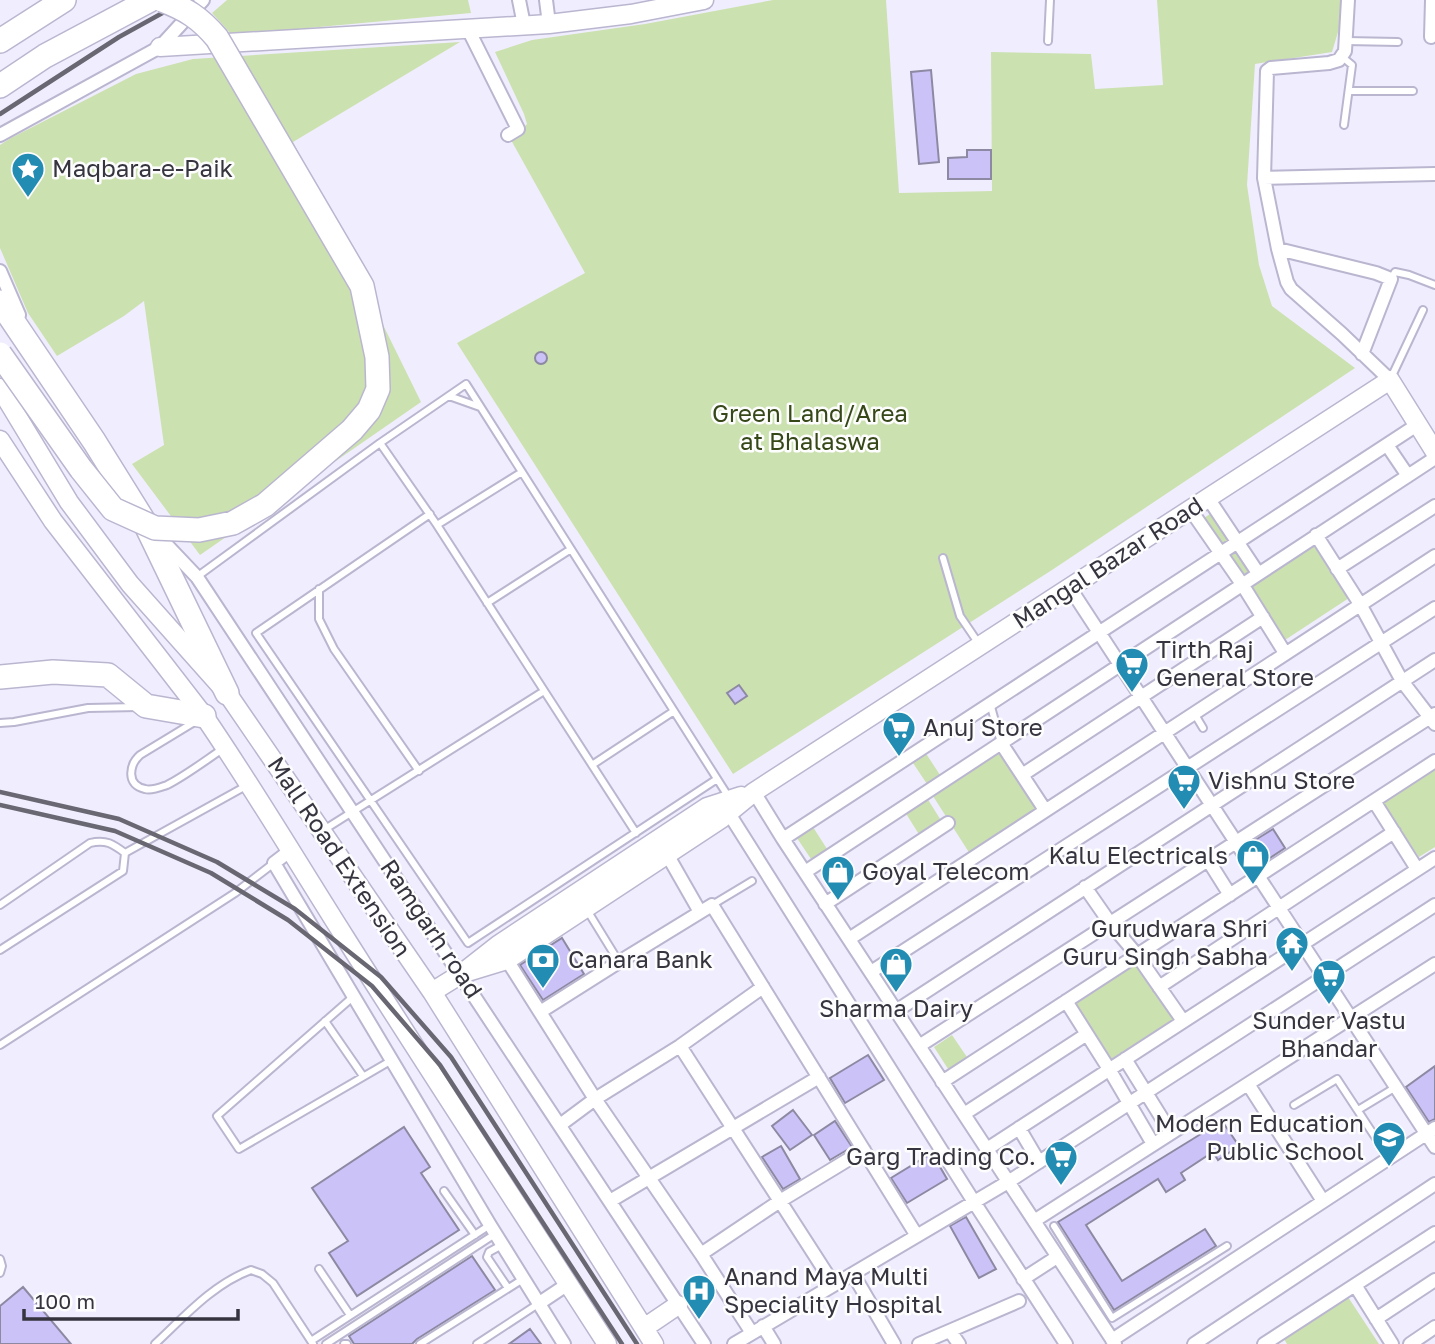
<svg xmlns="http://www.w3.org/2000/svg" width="1435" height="1344" viewBox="0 0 1435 1344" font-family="'Golos Text',sans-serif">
<rect width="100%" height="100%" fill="#f0eefe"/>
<path fill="#cce1b0" d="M227 0H468L471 13 232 35 212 13Z
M773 0H886L899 193 992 191 991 52 1091 54 1095 89 1163 85 1157 0H1341V22L1332 52 1255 64 1247 185 1259 265 1272 306 1355 368 1052 570 733 774 457 343 585 273 511 140 527 124 524 114 495 52 532 40 645 24Z
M460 42 293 142 421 402 200 555 132 464 164 445 144 301 124 316 57 356 28 313 0 248V145L11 138 136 74 193 59Z
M1213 512 1254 572 1242 580 1201 520Z
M1312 543 1349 598 1285 640 1248 585Z
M1000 750 1039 809 970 854 931 793Z
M925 752 942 778 929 787 911 760Z
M1435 767V847L1419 857 1382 802Z
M927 798 942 822 920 836 905 812Z
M813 827 829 852 813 862 797 838Z
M1138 963 1175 1018 1111 1060 1074 1005Z
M952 1035 969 1060 950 1072 934 1047Z
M1348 1297 1379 1344H1287L1284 1339Z"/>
<path fill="#cbc2f8" stroke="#8d89a2" stroke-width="2" d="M931 70 939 162 919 164 911 72Z
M967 150H991V179H948V158L967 157Z
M535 358a6 6 0 1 1 12 0a6 6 0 1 1-12 0Z
M739 685 747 696 735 704 727 693Z
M1273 829 1285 848 1264 862 1252 842Z
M562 938 584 974 543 1000 520 965Z
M868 1055 884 1080 845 1103 830 1078Z
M1435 1066V1119L1429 1122 1406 1087Z
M793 1110 812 1135 790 1150 772 1126Z
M835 1121 852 1147 830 1160 814 1135Z
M1222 1121 1239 1146 1218 1160 1213 1152 1181 1173 1185 1180 1166 1192 1158 1179 1086 1225 1122 1281 1205 1229 1216 1246 1114 1310 1058 1222Z
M404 1127 430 1167 421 1173 459 1230 357 1296 329 1253 348 1241 312 1188Z
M781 1146 800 1179 783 1189 762 1157Z
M932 1153 947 1179 907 1203 891 1178Z
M966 1217 996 1269 979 1278 950 1226Z
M472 1256 495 1290 417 1339 412 1344H354L349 1336Z
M23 1287 71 1344H0V1306Z
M530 1329 541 1344H509Z"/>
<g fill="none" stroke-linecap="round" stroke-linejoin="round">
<defs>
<path id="lane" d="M1048 41 1050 0
M1346 41 1398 42
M1341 56 1352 65 1344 125
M1349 91H1413
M1391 279 1395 272 1409 275 1435 285
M1391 378 1423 310
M449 396 480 407
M380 443 437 525 636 833
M430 514 256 633 468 943 717 779
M437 525 522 472
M943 558 960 616 979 644
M198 576 380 443 466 384 728 796
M319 589V619L334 649 419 771
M487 603 571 549
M990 703 1001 743
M1194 713 1203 728
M196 721 140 755C129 765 126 785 145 789 152 791 161 787 167 785 185 776 206 760 224 748
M0 723 14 722 88 708 138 707
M592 765 674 711
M322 831 544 691
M125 853 246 786
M0 905 90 843C106 839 113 844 125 853
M712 905 752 881
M587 910 619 962
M0 950 123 871 125 853
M354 996 217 1116 239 1149 392 1060
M325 1021 363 1076
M0 1045 235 893 274 863
M1294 1105 1337 1079 1389 1158
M1358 1110 1396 1087
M444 1191 475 1235
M1054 1226 1112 1318 1227 1246
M502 1245 489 1252 487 1257 508 1288
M0 1259 2 1266 0 1273
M319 1269 350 1315
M311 1341 490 1225
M155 1344C184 1317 213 1284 251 1270L262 1274 273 1283 313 1344
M326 1344 495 1234
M344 1344H347
M420 1344 523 1279
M477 1344 538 1304"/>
<path id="street" d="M519 0 524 25
M546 0 549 24
M1348 0 1345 51 1339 60 1329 63 1271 68 1267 71 1264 178 1278 249 1287 282 1291 289 1342 334 1390 380
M468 29 518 129 508 135
M1431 37 1432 0
M0 135 160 47 203 0
M1264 178 1435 174
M1278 249 1376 273 1391 279 1362 354
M0 271 19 315
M1387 445 1408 476
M1208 498 1258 573
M1190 509 1242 584 1285 653
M1316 535 1360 604 1402 681 1435 724
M160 538 197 577 704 1344
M1337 569 1435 506
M1070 588 1435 1147
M1001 743 1045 810
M1022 775 1263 617
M754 792 783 839 1115 1344
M1374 801 1417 869
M728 812 974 1202 1066 1344
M783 839 1417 425
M664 849 700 912
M291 850 274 863 490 1225 564 1344
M1208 860 1230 895
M805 872 1435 458
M1085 887 1110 923 1137 955 1183 1021
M825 904 948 823
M849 939 1435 556
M507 960 595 1099 701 1254 752 1333
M871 972 1435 608
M1159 987 1394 832
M1066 1001 1109 1069 1153 1144
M896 1011 1435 660
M540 1012 619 962 712 905 917 1236
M680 1046 834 1285
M919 1046 1435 714
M1125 1059 1171 1133
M942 1082 1435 761
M1248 1084 1323 1201
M964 1114 1087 1034
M560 1125 595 1099 680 1046 763 987
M1019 1128 1039 1162
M987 1149 1435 858
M610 1201 819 1077
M1034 1221 1435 964
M701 1254 780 1201 864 1150
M853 1274 894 1344
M1023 1279 1057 1257
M1355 1285 1392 1344
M538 1304 568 1284
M1376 1319 1435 1280
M763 1326 774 1344
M950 1331 959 1344
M1112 1340 1435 1128
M734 1344 1008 1182 1435 905
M919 1344 1019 1301
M1194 1344 1435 1184
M1264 1344 1435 1233
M1410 1344 1435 1327"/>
<path id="secondary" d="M160 47 549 24 631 14 704 0
M0 388 69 502 130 584 227 693 432 992 654 1344
M0 440 53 521 204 716C254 789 299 865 346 939 432 1075 520 1209 607 1344
M461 974 507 960 721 819 754 792 1390 380 1435 452
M432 992 461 974 498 945 707 807 741 796
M644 1328 678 1305"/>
<path id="highway" d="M0 41 64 0
M0 86 45 56 150 0
M0 302 94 441 145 523 227 693
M0 677 53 672 108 675 146 706 204 716"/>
</defs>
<use href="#lane" stroke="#bab6d0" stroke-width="10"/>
<use href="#street" stroke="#bab6d0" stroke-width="16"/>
<use href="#secondary" stroke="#bab6d0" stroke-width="21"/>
<use href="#highway" stroke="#bab6d0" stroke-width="26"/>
<use href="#lane" stroke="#fff" stroke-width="6"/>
<use href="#street" stroke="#fff" stroke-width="12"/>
<use href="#secondary" stroke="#fff" stroke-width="18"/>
<use href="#highway" stroke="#fff" stroke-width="23"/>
<path stroke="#686772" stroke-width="4.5" d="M0 114 119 37 186 0
M0 792 119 819 217 862 295 909 381 977 451 1057 637 1344
M0 805 115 831 211 873 288 920 372 986 440 1065 622 1344"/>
<defs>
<path id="highway-bridge" d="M0 354 81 469 113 509 155 528 199 530 233 523 265 505 352 430 369 410 378 389 377 357 362 286 217 38C200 18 186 9 162 0"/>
</defs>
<use href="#highway-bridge" stroke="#bab6d0" stroke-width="26" stroke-linecap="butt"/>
<use href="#highway-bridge" stroke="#fff" stroke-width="23"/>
</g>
<defs>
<symbol id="sight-pin" viewBox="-11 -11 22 30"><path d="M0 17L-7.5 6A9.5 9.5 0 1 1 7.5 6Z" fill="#228cb3" stroke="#fdfdfd"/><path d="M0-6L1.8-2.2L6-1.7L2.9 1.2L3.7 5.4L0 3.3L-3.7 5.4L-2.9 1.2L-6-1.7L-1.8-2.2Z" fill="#fff"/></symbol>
<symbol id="supermarket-pin" viewBox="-11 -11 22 30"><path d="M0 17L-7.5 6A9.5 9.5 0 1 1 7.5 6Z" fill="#228cb3" stroke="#fdfdfd"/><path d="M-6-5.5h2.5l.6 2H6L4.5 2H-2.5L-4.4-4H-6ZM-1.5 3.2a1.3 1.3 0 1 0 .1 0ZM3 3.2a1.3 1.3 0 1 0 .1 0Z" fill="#fff"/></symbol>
<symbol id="shop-pin" viewBox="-11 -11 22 30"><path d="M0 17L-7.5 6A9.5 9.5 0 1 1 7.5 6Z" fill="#228cb3" stroke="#fdfdfd"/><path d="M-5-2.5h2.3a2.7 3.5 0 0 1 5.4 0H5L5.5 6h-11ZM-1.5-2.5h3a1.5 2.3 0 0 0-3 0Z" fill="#fff"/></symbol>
<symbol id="temple-pin" viewBox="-11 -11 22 30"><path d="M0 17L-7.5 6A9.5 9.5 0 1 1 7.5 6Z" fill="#228cb3" stroke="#fdfdfd"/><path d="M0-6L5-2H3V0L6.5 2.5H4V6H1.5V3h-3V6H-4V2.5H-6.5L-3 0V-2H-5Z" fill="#fff"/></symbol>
<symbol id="bank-pin" viewBox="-11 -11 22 30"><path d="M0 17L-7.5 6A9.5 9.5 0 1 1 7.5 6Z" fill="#228cb3" stroke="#fdfdfd"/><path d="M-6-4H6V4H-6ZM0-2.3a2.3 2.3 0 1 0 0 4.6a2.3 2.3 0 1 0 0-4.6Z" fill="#fff"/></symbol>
<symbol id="school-pin" viewBox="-11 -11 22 30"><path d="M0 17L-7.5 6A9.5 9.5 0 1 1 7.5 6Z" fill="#228cb3" stroke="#fdfdfd"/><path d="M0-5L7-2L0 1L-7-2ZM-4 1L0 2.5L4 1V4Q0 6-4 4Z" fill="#fff"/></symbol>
<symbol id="hospital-pin" viewBox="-11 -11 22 30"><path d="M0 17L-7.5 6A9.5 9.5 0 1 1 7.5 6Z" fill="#228cb3" stroke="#fdfdfd"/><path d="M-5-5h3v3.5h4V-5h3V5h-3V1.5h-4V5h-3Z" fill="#fff"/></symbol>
</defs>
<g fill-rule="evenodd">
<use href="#sight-pin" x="9" y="150" width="38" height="52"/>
<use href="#supermarket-pin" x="1113" y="645" width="38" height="52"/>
<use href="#supermarket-pin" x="880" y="709" width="38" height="52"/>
<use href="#supermarket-pin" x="1165" y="762" width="38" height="52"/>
<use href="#shop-pin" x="1234" y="837" width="38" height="52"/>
<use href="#shop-pin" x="819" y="853" width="38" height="52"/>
<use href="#temple-pin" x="1273" y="924" width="38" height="52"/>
<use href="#bank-pin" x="524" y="941" width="38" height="52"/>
<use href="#shop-pin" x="877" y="945" width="38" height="52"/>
<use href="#supermarket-pin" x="1310" y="957" width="38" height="52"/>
<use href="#school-pin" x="1370" y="1119" width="38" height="52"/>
<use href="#supermarket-pin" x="1042" y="1138" width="38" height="52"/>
<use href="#hospital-pin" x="680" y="1272" width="38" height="52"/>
</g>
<g text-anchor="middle" stroke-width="5" stroke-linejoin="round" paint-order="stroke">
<g font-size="24" fill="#36353f" stroke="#fdfdfd" text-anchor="start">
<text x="52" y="177">Maqbara-e-Paik</text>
<text x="1156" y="658">Tirth Raj<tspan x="1156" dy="28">General Store</tspan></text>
<text x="923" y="736">Anuj Store</text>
<text x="1208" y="789">Vishnu Store</text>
<text x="1228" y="864" text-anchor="end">Kalu Electricals</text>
<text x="862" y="880">Goyal Telecom</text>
<text x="1268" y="937" text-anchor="end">Gurudwara Shri<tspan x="1268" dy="28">Guru Singh Sabha</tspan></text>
<text x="568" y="968">Canara Bank</text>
<text x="896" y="1017" text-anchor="middle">Sharma Dairy</text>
<text x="1329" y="1029" text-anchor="middle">Sunder Vastu<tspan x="1329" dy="28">Bhandar</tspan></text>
<text x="1364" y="1132" text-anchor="end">Modern Education<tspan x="1364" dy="28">Public School</tspan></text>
<text x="1036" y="1165" text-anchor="end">Garg Trading Co.</text>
<text x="724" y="1285">Anand Maya Multi<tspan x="724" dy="28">Speciality Hospital</tspan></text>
</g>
<g font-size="24" fill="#364718" stroke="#fdfdfd">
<text x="810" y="422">Green Land/Area<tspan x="810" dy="28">at Bhalaswa</tspan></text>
</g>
<g font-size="24" fill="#36353f" stroke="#fdfdfd">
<text transform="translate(1108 563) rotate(-33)" y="8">Mangal Bazar Road</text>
<text transform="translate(339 857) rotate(56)" y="8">Mall Road Extension</text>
<text transform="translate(431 929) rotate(56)" y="8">Ramgarh road</text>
</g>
</g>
<path d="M24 1309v10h214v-10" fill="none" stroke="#36353f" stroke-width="3.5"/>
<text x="35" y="1309" font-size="21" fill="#36353f" stroke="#fdfdfd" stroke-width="5" paint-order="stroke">100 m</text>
</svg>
